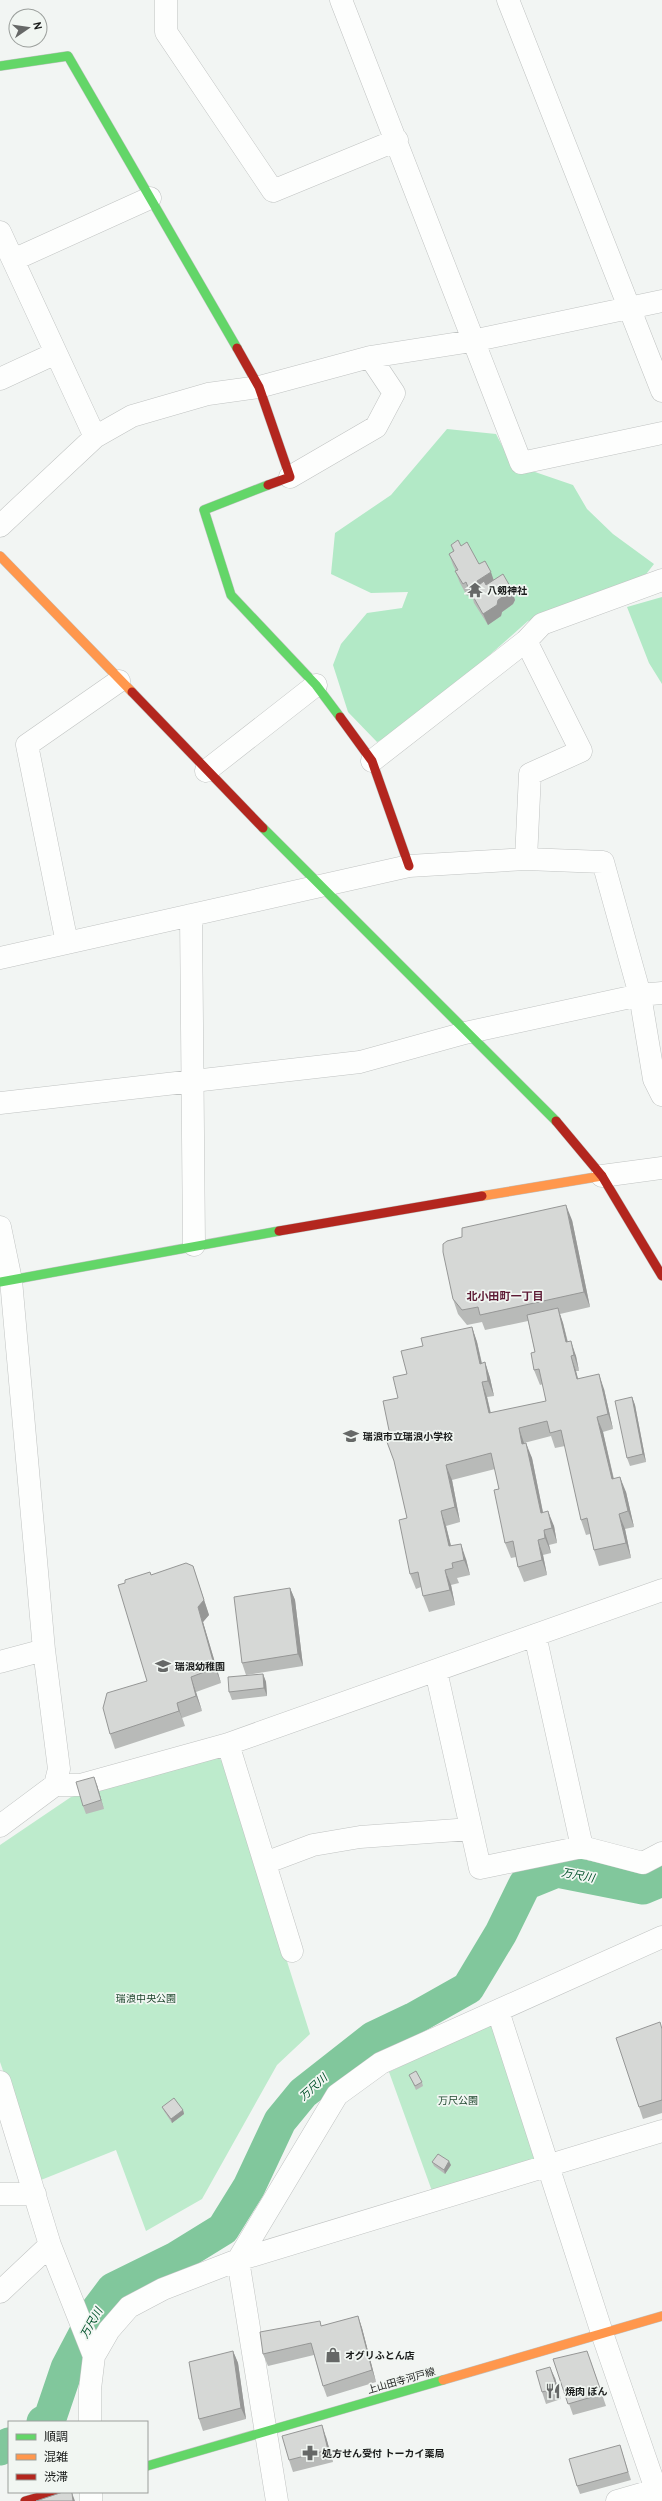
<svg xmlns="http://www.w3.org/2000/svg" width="662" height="2501" viewBox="0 0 662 2501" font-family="Overpass,'Noto Sans JP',sans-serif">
<rect width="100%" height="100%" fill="#f2f5f3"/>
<path fill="#bdebcc" d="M214 1755 224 1762 310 2034 277 2065 202 2199 146 2231 116 2150 41 2180 0 2062V1845L71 1797Z
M491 2023 536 2161 432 2191 389 2072Z"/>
<path fill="#b2e9c6" d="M447 429 496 434 515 471 535 472 573 485 587 509 613 534 654 564 640 582 556 614 528 621 409 726 377 742 348 712 333 665 341 644 367 613 402 608 408 592 371 593 331 574 335 533 391 495Z
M662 597V684L649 663 627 607Z"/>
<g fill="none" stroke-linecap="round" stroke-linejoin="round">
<path stroke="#81c79c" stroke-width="33" d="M43 2422 50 2418 67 2368 98 2309 113 2289 176 2258 223 2229 249 2187 280 2121 303 2093 373 2038 413 2019 468 1988 501 1933 525 1884 557 1871 643 1888 662 1880
M0 2449 9 2444"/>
<defs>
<path id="street" d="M166 0V32L273 191 397 140
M341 0 521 463 662 433
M508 0 662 391
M0 232 95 437
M13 260 150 198
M0 379 56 353
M290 477 376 427 394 393 370 357
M0 526 95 437 132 416 208 394 259 387 370 357 472 341 662 301
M526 641 581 751 530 774 526 859
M372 761 526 641 542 624 662 580
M206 771 316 685
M191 915 194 1245
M67 943 27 745 119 681
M0 958 409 866 526 859 603 862 640 995 654 1079 662 1095
M0 1103 360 1062 465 1033 640 995 662 993
M602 1176 662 1168
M0 1227 11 1280 44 1650 59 1769 55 1785
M535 1635 582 1847
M0 1662 44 1650
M436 1671 480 1868 582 1847 643 1863 662 1853
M228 1744 292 1951
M0 1826 55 1785H80L228 1744 662 1590
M265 1863 313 1845 360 1837 471 1829
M498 2011 602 2333 660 2501
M0 2082 50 2245 0 2292
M0 2194H35
M50 2245 94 2356
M90 2422V2389L94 2356 109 2330 129 2307 163 2289 238 2260 662 2131
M91 2492V2501
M277 2501 238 2260 337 2095 381 2063 662 1937
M617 2501 662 2488"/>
<path id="fast" d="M0 66 68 56 237 348
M268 485 204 510 231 595 316 685 340 717
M263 828 556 1121
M0 1282 279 1231
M147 2466 443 2380"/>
<path id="slow" d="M0 556 132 692
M482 1196 602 1176
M443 2380 662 2316"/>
<path id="jam" d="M237 348 259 387 290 477 268 485
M132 692 263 828
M340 717 372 761 409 866
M556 1121 602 1176 662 1276
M279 1231 482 1196
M25 2501 56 2492"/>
</defs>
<use href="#street" stroke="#c0c3c2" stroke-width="23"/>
<use href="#fast" stroke="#c0c3c2" stroke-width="10"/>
<use href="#slow" stroke="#c0c3c2" stroke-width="10"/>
<use href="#jam" stroke="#c0c3c2" stroke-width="10"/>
<use href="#street" stroke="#fdfefd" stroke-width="22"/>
<use href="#fast" stroke="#63d668" stroke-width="9"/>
<use href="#slow" stroke="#ff974d" stroke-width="9"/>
<use href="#jam" stroke="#b3261e" stroke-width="9"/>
</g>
<path fill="#b8bab8" d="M451 545 461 546 479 564 494 580 511 588 515 600 513 604 502 612 501 616 488 625 474 603 473 599 470 594 467 596 460 583 455 571H456L453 565 449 554 453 551Z
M572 1220 590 1307 560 1314 563 1323 568 1342 576 1356 579 1371H576L578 1379 604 1389 613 1429 603 1432 614 1479 626 1492 634 1527 625 1529 631 1558 599 1566 594 1550 590 1534 586 1535 581 1520 565 1446 555 1448 551 1436 524 1443 532 1458 543 1512 554 1526 557 1543 549 1545 551 1553 543 1555 547 1575 524 1582 518 1567 516 1557 511 1558 505 1543 499 1489 495 1469 452 1480 460 1522 446 1526 451 1546 466 1559 470 1575 457 1578 459 1583 451 1585 455 1605 429 1612 423 1596 421 1587 416 1589 410 1574 407 1518 391 1440 398 1398 407 1374 423 1346 472 1327 477 1342 482 1363 485 1362 490 1378 494 1396 487 1397 491 1413 546 1401 543 1384 540 1385 534 1370 535 1352 528 1321 485 1330 482 1322 467 1325 458 1314 453 1299Z
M632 1397 635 1405 646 1462 630 1466 627 1458Z
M198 1582 209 1615 203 1622 221 1683 196 1692 202 1711 182 1718 185 1726 115 1749 110 1734 147 1681Z
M290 1588 295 1600 303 1666 246 1675 242 1663Z
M263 1674 266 1682 267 1696 232 1700 229 1692Z
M97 1785 104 1809 86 1814 83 1806Z
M662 2028V2113L643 2119 639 2107Z
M409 2075 422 2082 423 2086 416 2090Z
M162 2107 183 2110 184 2114 172 2123 164 2111Z
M432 2162 451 2165 445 2174 434 2166Z
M358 2316 362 2328 376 2382 327 2397 323 2386 314 2355 268 2366 263 2354 322 2326Z
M233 2351 238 2363 246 2419 203 2431 199 2419Z
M553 2359 591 2362 606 2406 573 2415Z
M555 2378 561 2399 546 2404 542 2392Z
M326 2437 333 2462 293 2472 289 2460Z
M620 2445 631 2480 580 2494 577 2486Z"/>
<path fill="#969796" d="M491 572 495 584 481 593 477 581Z
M473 584 477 596 470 591 472 599 468 587Z
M511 588 515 600 513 604 502 612 501 616 488 625 483 614Z
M566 1205 572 1220 590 1307 584 1292Z
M558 1308 563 1323 571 1357 566 1342Z
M472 1327 477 1342 485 1379 480 1364Z
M571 1341 576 1356 579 1371 574 1355Z
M571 1356 576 1371 582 1394 577 1379Z
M485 1362 490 1378 494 1396 488 1381Z
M599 1374 604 1389 613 1429 608 1414Z
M482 1382 487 1397 494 1429 489 1413Z
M632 1397 635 1405 646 1462 643 1454Z
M597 1417 603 1432 617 1494 612 1479Z
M519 1428 524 1443 528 1459 522 1444Z
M526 1443 532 1458 546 1528 541 1513Z
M446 1465 452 1480 460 1522 455 1507Z
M620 1477 626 1492 634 1527 628 1511Z
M441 1511 446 1526 455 1562 449 1546Z
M548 1511 554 1526 557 1543 552 1528Z
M619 1514 625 1529 631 1558 626 1543Z
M544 1530 549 1545 551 1553 545 1538Z
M538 1540 543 1555 547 1575 542 1560Z
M461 1544 466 1559 470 1575 464 1560Z
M193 1566 209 1615 203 1622 221 1683 215 1668 198 1607Z
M445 1570 451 1585 455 1605 450 1590Z
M290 1588 295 1600 303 1666 298 1654Z
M263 1674 266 1682 267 1696 264 1688Z
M191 1677 196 1692 202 1711 196 1696Z
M177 1703 182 1718 185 1726 179 1711Z
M94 1777 97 1785 104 1809 101 1800Z
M183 2110 184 2114 172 2123 171 2119Z
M449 2161 451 2165 445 2174 444 2170Z
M358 2316 362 2328 376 2382 372 2370Z
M233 2351 238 2363 246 2419 241 2408Z
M550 2367 555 2378 561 2399 557 2388Z
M322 2425 326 2437 333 2462 328 2450Z
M72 2493 75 2501H73Z"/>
<path fill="#d6d8d6" stroke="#969796" d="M458 540 461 546 467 542 479 564 485 561 491 572 477 581 479 585 484 581 486 585 503 574 511 588 509 592 498 600 497 605 483 614 470 591 475 588 473 584 468 587 466 582 463 584 455 571 458 570 449 554 454 551 451 545Z
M566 1205 584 1292 480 1315 478 1307 462 1310 453 1299 443 1252V1244L447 1241 462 1237V1228Z
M558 1308 566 1342 571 1341 574 1355 571 1356 577 1379 599 1374 608 1414 597 1417 612 1479 620 1477 628 1511 619 1514 626 1543 594 1550 587 1518 581 1520 561 1430 550 1433 547 1421 519 1428 522 1444 526 1443 541 1513 548 1511 552 1528 544 1530 545 1538 538 1540 542 1560 518 1567 513 1541 505 1543 494 1490 499 1489 491 1453 446 1465 455 1507 441 1511 449 1546 461 1544 464 1560 452 1563 453 1568 445 1570 450 1590 423 1596 418 1572 410 1574 399 1520 407 1518 394 1461 387 1442 391 1440 383 1401 398 1398 393 1377 407 1374 401 1351 423 1346 421 1338 472 1327 480 1364 485 1362 488 1381 482 1382 489 1413 546 1401 539 1369 534 1370 531 1353 535 1352 527 1315Z
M632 1397 643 1454 627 1458 615 1401Z
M186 1563 193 1566 204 1600 198 1607 215 1668 191 1677 196 1696 177 1703 179 1711 110 1734 103 1708 107 1693 147 1681 118 1585 125 1583V1580L150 1572 151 1575Z
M290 1588 298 1654 242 1663 234 1597Z
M263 1674 264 1688 229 1692 228 1677Z
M94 1777 101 1800 83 1806 76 1782Z
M660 2022 662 2029V2100L639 2107 616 2038Z
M416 2071 422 2082 415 2086 409 2075Z
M174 2098 183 2110 171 2119 162 2107Z
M438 2154 449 2161 444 2170 432 2162Z
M358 2316 372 2370 323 2386 311 2343 263 2354 260 2332 320 2321 321 2326Z
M233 2351 241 2408 199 2419 189 2362Z
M587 2351 602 2394 568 2404 553 2359Z
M550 2367 557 2388 542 2392 536 2371Z
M322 2425 328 2450 289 2460 282 2436Z
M620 2445 628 2472 577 2486 569 2459Z
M63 2492H70L72 2493 73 2501H36Z"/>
<defs>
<symbol id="temple-bare" viewBox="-9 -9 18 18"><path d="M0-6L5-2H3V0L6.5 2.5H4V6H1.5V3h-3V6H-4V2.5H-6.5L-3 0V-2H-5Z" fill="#666867" stroke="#f1f6f2" stroke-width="2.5" paint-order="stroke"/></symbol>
<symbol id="school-bare" viewBox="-9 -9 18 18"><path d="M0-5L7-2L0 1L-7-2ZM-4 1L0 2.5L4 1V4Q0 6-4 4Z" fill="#666867" stroke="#f1f6f2" stroke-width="2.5" paint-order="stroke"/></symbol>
<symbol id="shop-bare" viewBox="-9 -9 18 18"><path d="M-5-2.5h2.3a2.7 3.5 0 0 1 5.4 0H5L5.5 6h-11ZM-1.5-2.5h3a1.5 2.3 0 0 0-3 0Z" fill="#666867" stroke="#f1f6f2" stroke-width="2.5" paint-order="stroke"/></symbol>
<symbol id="restaurant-bare" viewBox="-9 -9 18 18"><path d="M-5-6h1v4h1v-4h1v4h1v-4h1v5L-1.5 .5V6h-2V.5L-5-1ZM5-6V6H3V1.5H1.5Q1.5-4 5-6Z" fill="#666867" stroke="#f1f6f2" stroke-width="2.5" paint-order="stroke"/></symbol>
<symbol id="pharmacy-bare" viewBox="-9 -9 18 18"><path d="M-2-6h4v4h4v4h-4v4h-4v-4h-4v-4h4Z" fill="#666867" stroke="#f1f6f2" stroke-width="2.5" paint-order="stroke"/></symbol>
</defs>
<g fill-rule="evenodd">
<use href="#temple-bare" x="464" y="579" width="22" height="22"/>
<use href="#school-bare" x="340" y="1425" width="22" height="22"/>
<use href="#school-bare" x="152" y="1655" width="22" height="22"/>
<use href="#shop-bare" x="322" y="2344" width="22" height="22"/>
<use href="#restaurant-bare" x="542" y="2380" width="22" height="22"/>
<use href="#pharmacy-bare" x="299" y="2442" width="22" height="22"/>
</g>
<g text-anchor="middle" stroke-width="3.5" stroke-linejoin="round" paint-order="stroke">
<g font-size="10" font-weight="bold" fill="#1a1c1b" stroke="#f1f6f2" text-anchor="start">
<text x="487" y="594">八剱神社</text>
<text x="363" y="1440">瑞浪市立瑞浪小学校</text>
<text x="175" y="1670">瑞浪幼稚園</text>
<text x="345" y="2359">オグリふとん店</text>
<text x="565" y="2395">焼肉 ぼん</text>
<text x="322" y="2457">処方せん受付 トーカイ薬局</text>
</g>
<g font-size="10" fill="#1d452c" stroke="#f1f6f2">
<text x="146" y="2002">瑞浪中央公園</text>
<text x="458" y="2104">万尺公園</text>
</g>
<g font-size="10" fill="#1a1c1b" stroke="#f1f6f2">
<text transform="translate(401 2380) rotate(-16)" y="4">上山田寺河戸線</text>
</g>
<g font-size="11" font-weight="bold" fill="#5d1a34" stroke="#f1f6f2">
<text x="505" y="1300">北小田町一丁目</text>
</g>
<g font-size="11" font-style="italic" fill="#00512a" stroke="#f1f6f2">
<text transform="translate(578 1875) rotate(11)" y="4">万尺川</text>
<text transform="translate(313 2087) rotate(-42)" y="4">万尺川</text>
<text transform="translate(91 2323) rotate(-61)" y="4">万尺川</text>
</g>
</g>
<rect x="8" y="2421" width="140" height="72" fill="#f1f6f2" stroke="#9b9f9c"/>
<rect x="16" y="2434" width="20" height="6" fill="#63d668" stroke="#9b9f9c"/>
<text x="44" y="2441" font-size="12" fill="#1a1c1b">順調</text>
<rect x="16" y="2454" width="20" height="6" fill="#ff974d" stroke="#9b9f9c"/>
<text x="44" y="2461" font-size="12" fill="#1a1c1b">混雑</text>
<rect x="16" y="2474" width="20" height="6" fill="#b3261e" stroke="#9b9f9c"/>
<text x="44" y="2481" font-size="12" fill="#1a1c1b">渋滞</text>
<g transform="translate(28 28) rotate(77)"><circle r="19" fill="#f1f6f2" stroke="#9b9f9c"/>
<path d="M0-3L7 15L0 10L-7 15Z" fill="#666867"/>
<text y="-6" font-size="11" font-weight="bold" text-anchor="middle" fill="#1a1c1b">N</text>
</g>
</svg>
